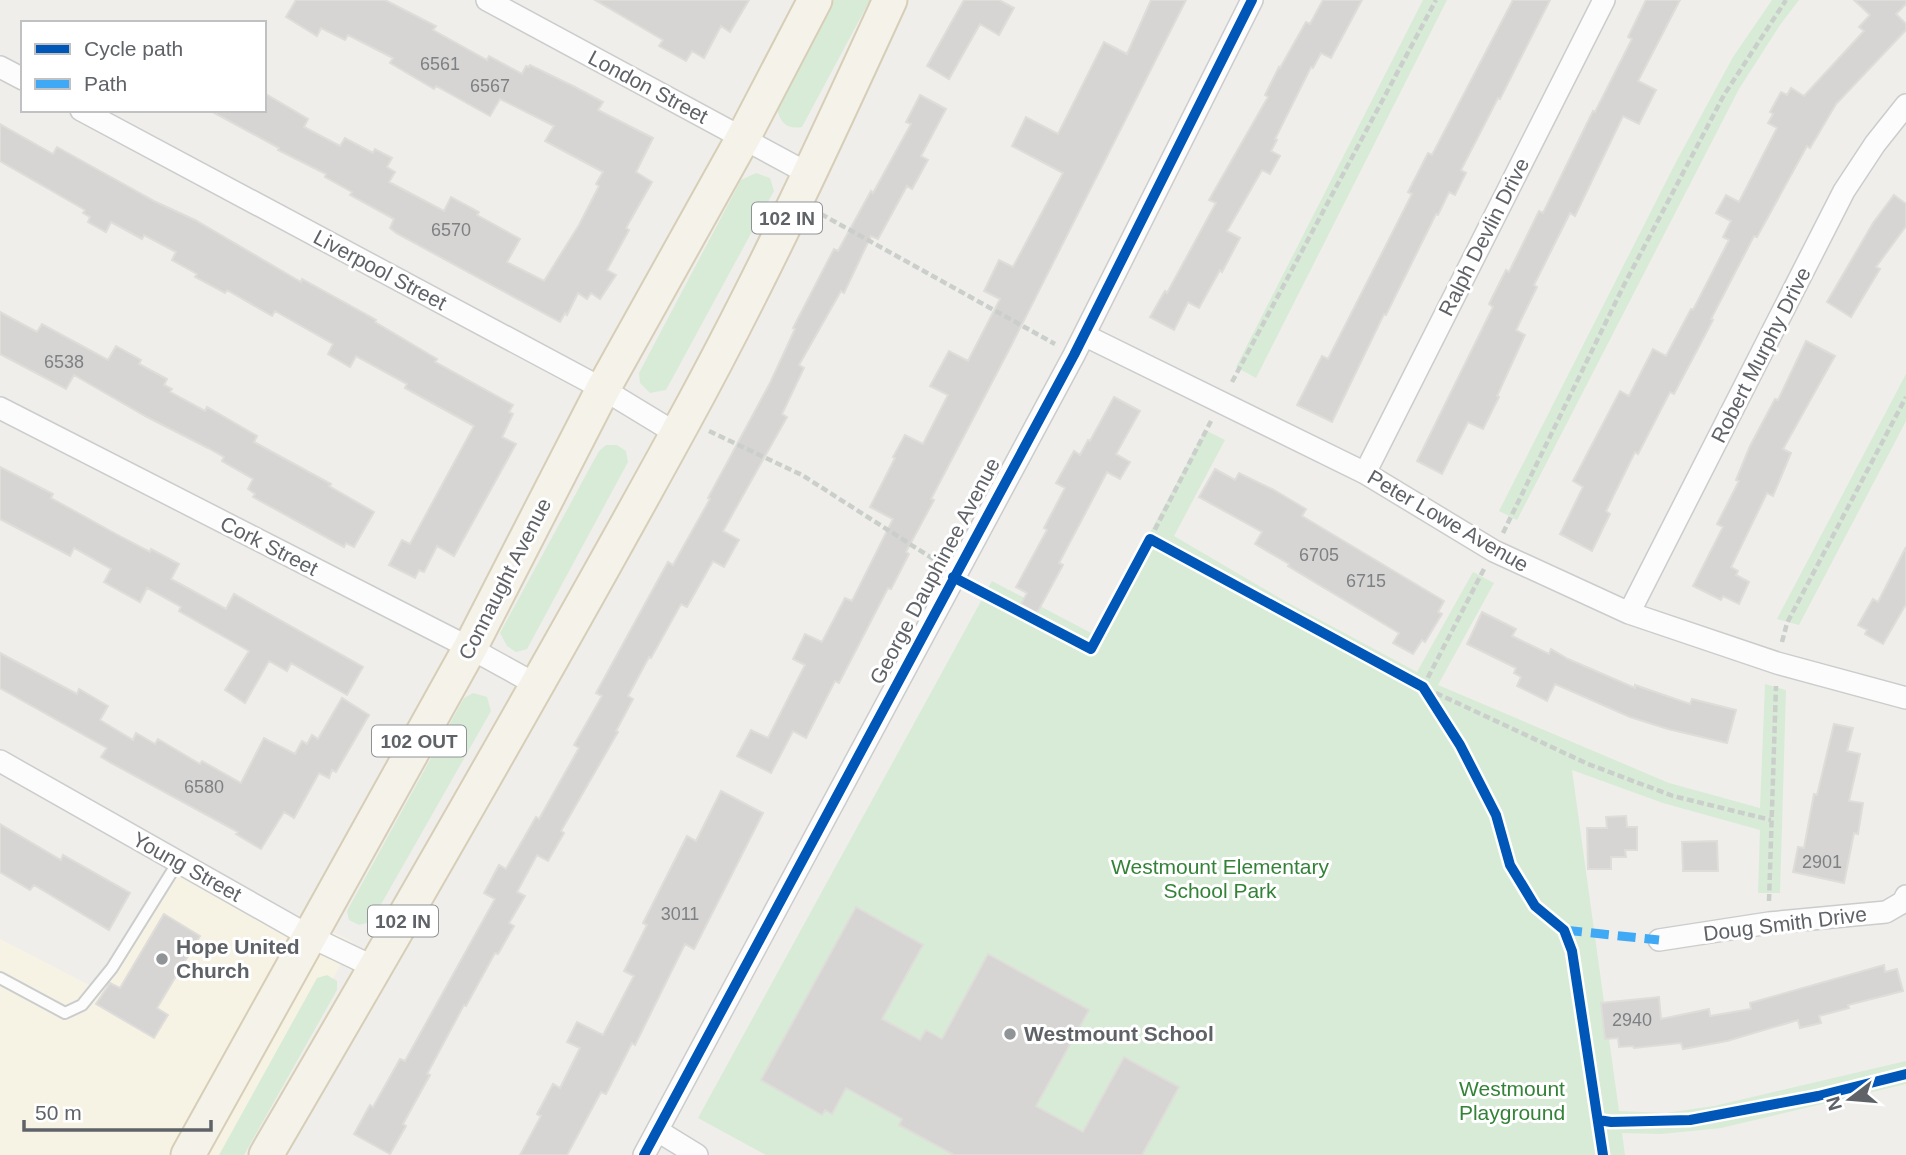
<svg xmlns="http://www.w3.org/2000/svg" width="1906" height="1155" viewBox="0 0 1906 1155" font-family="Arial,sans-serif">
<rect width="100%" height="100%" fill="#efeeea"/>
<path fill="#f7f3e4" d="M182 859 353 942 236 1155H0V939L97 989Z"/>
<path fill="#d8ebd6" d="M834 0H870L802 127C787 130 779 122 777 107Z
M1423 0H1447L1256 378 1236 367Z
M1772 0H1799L1780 25 1739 89 1517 520 1499 511 1676 162 1733 57Z
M756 173 770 178 774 191 666 390 650 393 640 383 639 373 741 180Z
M1906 374V421L1799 625 1777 619Z
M1205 430 1225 440 1174 536 1283 600 1417 672 1473 572 1494 583 1438 685 1669 783 1760 808 1765 684 1786 690 1780 893H1758L1760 830 1663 803 1572 770 1619 1111 1666 1113 1714 1106 1906 1061V1084L1721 1128 1661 1134 1622 1133 1625 1155H766L698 1118 992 581 1095 635Z
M606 445H617L626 451 628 462 527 649 516 652 507 646 500 633 599 451Z
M473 693 487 697 491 711 371 922 359 925 349 920 347 911 464 698Z
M327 975 337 981V990L244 1155H219L317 978Z"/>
<path fill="#d6d5d3" stroke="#deddd9" stroke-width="2" d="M296 0H385L436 26 433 30 487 60 489 56 522 74 526 66 529 67 530 65 575 87 603 102 598 110 653 138 636 172 652 182 626 228 629 230 607 270 616 275 600 299 591 293 587 299 578 293 567 315 565 313 560 322 396 233 390 228 394 219 350 195 352 192 325 177 326 174 278 150 279 148 209 110H264V93L308 119 304 127 340 146 345 138 373 153 375 149 392 158 387 167 395 172 389 182 444 211 451 197 479 212 477 215 520 239 507 262 544 281 579 225 599 186 596 184 603 172 545 141 554 126 500 99 490 116 436 86 434 89 390 63 393 58 348 35 345 40 321 28 317 36 286 17Z
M595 0H749L730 32 721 26 704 58 692 51 686 61 659 46 663 40Z
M964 0H999L1014 8 999 35 980 24 949 79 927 66Z
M1151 0H1186L1012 344 931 499 934 500 906 552 909 554 891 589 888 588 839 683 835 681 806 738 793 731 771 773 737 756 751 730 768 738 805 665 793 659 805 634 822 642 845 598 852 601 893 519 870 507 895 458 893 457 905 435 923 444 948 395 930 386 949 351 968 361 1000 299 984 291 999 260 1013 267 1063 173 1012 146 1026 117 1058 134 1104 42 1127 54Z
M1323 0H1362L1331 58 1321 53 1313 68 1311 67 1275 139 1277 140 1271 151 1280 156 1270 174 1262 170 1227 231 1240 238 1222 272 1220 270 1199 308 1188 302 1174 330 1150 317 1165 291 1167 293 1216 203 1209 200 1268 97 1265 95 1279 67 1280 68 1306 22 1310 24Z
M1513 0H1550L1500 99 1498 98 1461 170 1466 173 1455 195 1449 192 1438 215 1436 214 1386 315 1384 314 1332 422 1297 405 1322 356 1328 359 1412 194 1408 192 1428 153 1432 155Z
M1646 0H1680L1638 81 1656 90 1639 124 1623 116 1575 216 1570 213 1534 285 1537 287 1516 330 1525 335 1497 396 1499 397 1483 429 1468 422 1442 474 1417 461 1493 307 1489 304 1506 270 1509 272 1539 211 1543 213 1593 111 1595 112 1632 39 1628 37Z
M1854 0H1906V4L1896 14 1906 24V30L1836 104 1810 148 1807 146 1757 237 1754 236 1711 319 1713 320 1674 394 1670 392 1638 454 1635 452 1606 511 1610 514 1592 551 1560 534 1583 487 1573 481 1620 391 1629 396 1653 349 1666 356 1691 309 1693 310 1729 240 1723 237 1731 221 1716 213 1726 195 1739 202 1777 128 1768 123 1773 114 1770 112 1781 92 1787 95 1791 88 1804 96 1864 31 1859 27 1870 15Z
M920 95 946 109 921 156 928 160 912 189 907 186 878 239 871 236 844 293 841 291 799 365 804 368 782 414 787 417 723 531 739 540 724 567 713 561 687 607 681 604 651 658 649 657 628 696 633 699 616 731 618 732 561 831 564 833 548 861 537 855 517 892 525 896 509 923 514 926 498 954 495 953 466 1006 464 1005 427 1074 430 1075 403 1124 406 1126 390 1154 354 1134 370 1105 373 1107 400 1059 405 1061 495 899 484 893 499 865 506 869 536 817 539 819 579 748 574 745 602 696 596 693 668 562 673 565 710 499 708 498 770 383 795 329 793 328 834 249 838 251 871 191 873 193 911 124 906 122Z
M0 124 53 154 57 147 156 202 195 220 301 282 302 279 376 320 375 322 437 359 435 362 513 405 509 412 513 414 502 437 516 444 454 556 437 546 424 572 419 570 415 578 389 565 402 540 410 544 474 426 405 388 407 384 356 356 350 367 328 354 333 344 275 311 272 316 227 290 225 293 195 277 197 274 172 260 176 252 144 235 142 239 111 222 106 232 88 222 90 217 83 213 85 210 0 161Z
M1894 195 1906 204V226L1876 267 1880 269 1851 317 1827 302 1873 223Z
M0 312 37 332 42 324 108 360 116 346 141 360 139 364 167 379 164 385 172 389 170 392 205 411 207 407 257 436 254 442 331 484 329 486 374 512 354 547 346 543 344 547 253 497 255 494 248 489 253 479 222 461 224 457 208 448 147 417 74 375 66 389 0 354Z
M1806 341 1835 356 1783 449 1791 453 1773 496 1767 493 1731 567 1738 571 1736 575 1749 582 1739 604 1723 596 1721 600 1693 586 1723 527 1717 524 1739 481 1736 480 1750 446 1775 399 1778 400Z
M1114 397 1140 411 1116 454 1130 462 1120 479 1107 472 1059 563 1063 565 1037 613 1021 604 1027 593 1016 587 1047 530 1044 528 1065 488 1056 483 1074 451 1080 455 1088 440 1090 441Z
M0 467 53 494 51 498 116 534 150 552 151 549 179 564 171 579 226 609 234 594 363 667 347 695 291 663 287 671 269 661 245 703 225 690 249 651 179 611 181 607 147 588 140 602 104 582 111 569 74 548 70 556 0 519Z
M1215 469 1235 480 1239 473 1272 489 1306 509 1302 516 1444 601 1438 612 1442 614 1425 642 1422 640 1413 654 1393 643 1399 633 1288 566 1289 564 1255 544 1262 532 1199 497Z
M1906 547V604L1883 644 1865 634 1867 630 1858 625 1873 599 1878 602Z
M1482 612 1516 629 1512 636 1549 654 1551 649 1568 659 1635 688V685L1690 704 1692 699 1736 710 1727 743 1668 729 1630 717 1555 684 1547 701 1517 686 1521 677 1514 673 1516 668 1467 644Z
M0 653 77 694 79 689 108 706 100 720 133 740 136 733 155 744 158 739 200 764 202 761 241 783 264 738 295 754 302 741 307 744 312 735 318 739 342 698 369 715 336 772 332 770 329 778 319 773 294 818 284 812 261 849 236 834 238 832 111 763 101 757 107 748 0 688Z
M1834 724 1853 728 1847 751 1860 754 1849 801 1863 803 1858 834 1854 833 1844 883 1793 872 1798 847 1804 848 1814 794 1817 795Z
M721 791 763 813 694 949 685 944 635 1045 632 1043 606 1094 601 1092 567 1155H520L541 1116 537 1114 553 1084 560 1088 580 1048 567 1042 577 1022 603 1035 634 976 624 971 647 925 643 923 687 836 696 841Z
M1626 816 1627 827H1637V850H1625L1626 857H1611V869H1588L1587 828H1607L1606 817Z
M0 824 61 860 63 855 130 893 109 930 34 885 30 890 0 872Z
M1717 841 1718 871H1683L1682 842Z
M856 907 923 945 882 1019 920 1040 926 1030 942 1039 988 954 1089 1010 1036 1106 1083 1132 1124 1057 1179 1087 1142 1155H954L899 1125 902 1119 846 1088 832 1114 825 1110 822 1115 761 1080Z
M164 914 200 936 157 1008 168 1015 154 1038 96 1004 110 983 120 988Z
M1884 965 1885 972 1897 969 1903 991 1848 1005 1849 1008 1819 1016 1821 1023 1800 1028 1798 1020 1727 1041 1683 1049 1681 1043 1634 1048 1633 1046 1619 1047 1618 1038 1605 1039 1601 1003 1659 997 1661 1019 1709 1009 1710 1016 1751 1009 1750 1003Z"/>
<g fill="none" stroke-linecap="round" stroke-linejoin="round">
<defs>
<path id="service" d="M0 978 65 1013 82 1005 112 968 178 862"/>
<path id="minor" d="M487 0 809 174
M0 67 23 79
M81 110 603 389 677 434
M1084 335 1365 473 1494 551 1629 613 1777 663 1906 698
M0 408 470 648 537 685
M1365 473 1604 0
M1629 613 1844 191 1875 144 1906 105
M0 761 311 937 376 968
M1659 940 1769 923 1886 912 1903 902 1906 896
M658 1131 697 1155
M644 1155 1074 355 1252 0"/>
<path id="primary" d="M188 1155 470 648 603 389 743 138 815 0
M266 1155C408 912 549 668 684 421 759 284 825 142 890 0"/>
</defs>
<use href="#service" stroke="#cbcccc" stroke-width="14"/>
<use href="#minor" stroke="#cbcccc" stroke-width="24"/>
<use href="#primary" stroke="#d7ceb8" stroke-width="37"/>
<path stroke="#cacfcc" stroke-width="4.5" stroke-dasharray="7 3.5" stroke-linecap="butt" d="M821 214 1055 344
M1232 382 1436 0
M709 431 802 475 938 562
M1503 533 1624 285 1724 95 1786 0
M1150 539 1211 421
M1484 569 1423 687 1588 764 1673 796 1771 820
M973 587 1091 649 1150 539 1423 687 1460 745 1496 815 1510 865 1535 906 1564 930 1572 951 1603 1155
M1782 642 1787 623 1906 397
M1769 901 1776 686
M1598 1120 1611 1122 1690 1120 1818 1096 1906 1074"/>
<use href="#service" stroke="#fdfcfc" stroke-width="10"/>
<use href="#minor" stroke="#fdfcfc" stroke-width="21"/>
<use href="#primary" stroke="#f4f2e9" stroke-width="33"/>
<path stroke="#3fa9f5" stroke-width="9" stroke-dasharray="18 9" stroke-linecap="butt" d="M1564 930 1659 940"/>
<defs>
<path id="cycleway" d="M953 577 1091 649 1150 539 1423 687 1460 745 1496 815 1510 865 1535 906 1564 930 1572 951 1603 1155
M1598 1120 1611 1122 1690 1120 1818 1096 1906 1074
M644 1155 1074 355 1252 0"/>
</defs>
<use href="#cycleway" stroke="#fff" stroke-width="15"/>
<use href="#cycleway" stroke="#0057b8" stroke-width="10"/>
</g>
<g fill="#919496" stroke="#fff" stroke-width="2.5">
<circle cx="162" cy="959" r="7"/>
<circle cx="1010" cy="1034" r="7"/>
</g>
<g text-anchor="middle" stroke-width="6" stroke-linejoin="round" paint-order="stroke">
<g font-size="18" fill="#7e8184">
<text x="440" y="70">6561</text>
<text x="490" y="92">6567</text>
<text x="451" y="236">6570</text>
<text x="64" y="368">6538</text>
<text x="1319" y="561">6705</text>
<text x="1366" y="587">6715</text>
<text x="204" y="793">6580</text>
<text x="1822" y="868">2901</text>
<text x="680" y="920">3011</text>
<text x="1632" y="1026">2940</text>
</g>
<g fill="#fff" stroke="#8f9295" stroke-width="2">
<rect x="752" y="202.5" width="70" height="31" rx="5"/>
<rect x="372" y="725.5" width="94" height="31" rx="5"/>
<rect x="368" y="905.5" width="70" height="31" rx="5"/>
</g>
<g font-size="19" font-weight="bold" fill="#5f6368">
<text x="787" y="225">102 IN</text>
<text x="419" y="748">102 OUT</text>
<text x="403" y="928">102 IN</text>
</g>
<g font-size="21" fill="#5f6368" stroke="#fff">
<text transform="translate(648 87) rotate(28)" y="7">London Street</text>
<text transform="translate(1484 237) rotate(-63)" y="7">Ralph Devlin Drive</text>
<text transform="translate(380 270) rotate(28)" y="7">Liverpool Street</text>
<text transform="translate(1761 355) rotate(-63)" y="7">Robert Murphy Drive</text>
<text transform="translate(1448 521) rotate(30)" y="7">Peter Lowe Avenue</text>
<text transform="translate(269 546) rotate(27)" y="7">Cork Street</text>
<text transform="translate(935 571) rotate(-62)" y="7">George Dauphinee Avenue</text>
<text transform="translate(505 579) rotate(-63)" y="7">Connaught Avenue</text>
<text transform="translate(187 867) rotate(29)" y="7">Young Street</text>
<text transform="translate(1785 924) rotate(-7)" y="7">Doug Smith Drive</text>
</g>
<g font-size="21" fill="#348238" stroke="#fff">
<text x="1220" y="874">Westmount Elementary<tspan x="1220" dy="24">School Park</tspan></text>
<text x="1512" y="1096">Westmount<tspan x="1512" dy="24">Playground</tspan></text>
</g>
<g font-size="21" font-weight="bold" fill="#5f6368" stroke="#fff" text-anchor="start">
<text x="176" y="954">Hope United<tspan x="176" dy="24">Church</tspan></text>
<text x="1024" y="1041">Westmount School</text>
</g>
</g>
<rect x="21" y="21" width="245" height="91" fill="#ffffff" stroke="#bfc1c3" stroke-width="2"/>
<rect x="35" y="44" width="35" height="10" fill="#0057b8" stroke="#bfc1c3" stroke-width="2"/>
<text x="84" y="56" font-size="21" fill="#5f6368">Cycle path</text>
<rect x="35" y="79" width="35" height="10" fill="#3fa9f5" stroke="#bfc1c3" stroke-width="2"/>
<text x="84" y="91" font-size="21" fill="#5f6368">Path</text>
<g transform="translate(1850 1099) rotate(254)" stroke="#ffffff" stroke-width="5" paint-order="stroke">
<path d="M0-5L12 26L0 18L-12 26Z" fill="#5f6368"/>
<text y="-10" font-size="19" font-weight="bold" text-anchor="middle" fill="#5f6368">N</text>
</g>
<path d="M24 1120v10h187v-10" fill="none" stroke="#5f6368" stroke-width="3.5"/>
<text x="35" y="1120" font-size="21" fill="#5f6368" stroke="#ffffff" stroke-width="5" paint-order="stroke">50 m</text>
</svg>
